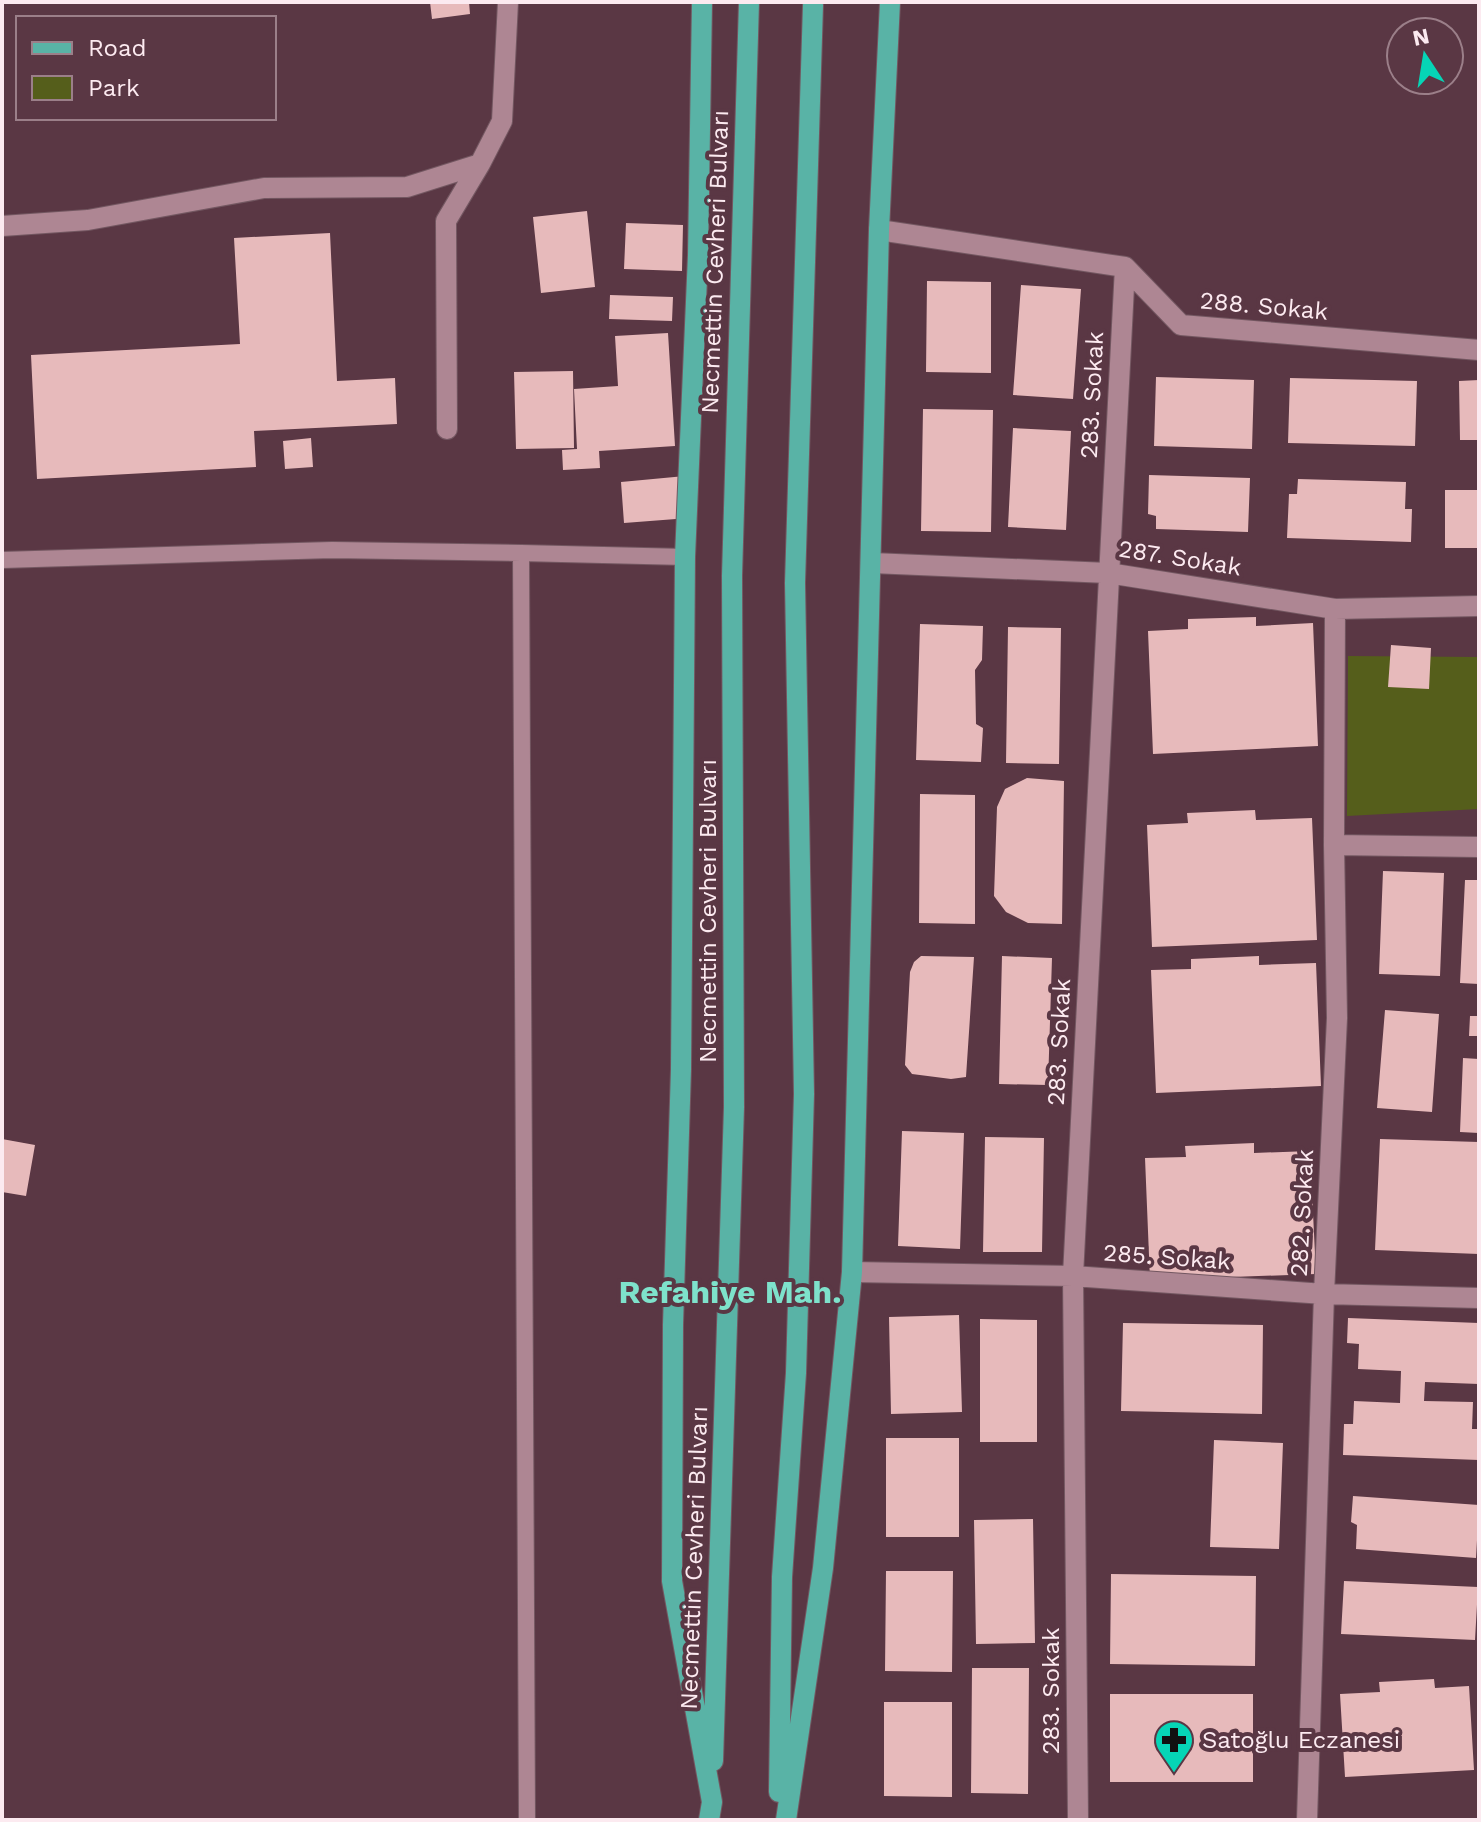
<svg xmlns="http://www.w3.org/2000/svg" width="1481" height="1822" viewBox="0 0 1481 1822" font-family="'Work Sans',sans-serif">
<rect width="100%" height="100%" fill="#5a3744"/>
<path fill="#555e1b" d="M1348 656 1479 657V809L1347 816Z"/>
<path fill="#e7babb" d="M430 2H469L470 14 432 19Z
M587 211 595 287 541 293 533 217Z
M626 223 683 225 682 271 624 269Z
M330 233 337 381 395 378 397 424 254 431 256 467 37 479 31 355 240 344 234 238Z
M927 281 991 282V373L926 372Z
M1021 285 1081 289 1073 399 1013 395Z
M610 295 673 297 672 321 609 319Z
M668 333 675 446 599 451 600 468 563 470 562 450 577 449 574 389 618 386 615 336Z
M573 371 574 448 516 449 514 372Z
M1156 377 1254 380 1252 449 1154 446Z
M1290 378 1417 381 1415 446 1288 443Z
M1479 380V440H1460L1459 381Z
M923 409 993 410 991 532 921 531Z
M1013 428 1071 431 1066 530 1008 527Z
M311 438 313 467 285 469 283 441Z
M1149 475 1250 478 1248 532 1156 529V516L1148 514Z
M685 476 689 518 624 523 621 482Z
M1298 479 1406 482 1405 509H1412L1411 542 1287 538 1289 494H1297Z
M1445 490H1479V548H1445Z
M1256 617V626L1313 623 1318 746 1153 754 1148 631 1188 629V619Z
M920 624 983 626 982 660 975 670 976 724 983 728 981 762 916 760Z
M1008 627 1061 628 1059 764 1006 763Z
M1391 645 1431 648 1429 689 1388 687Z
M1027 778 1064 781 1062 924 1028 923 1006 912 994 896 997 807 1005 789Z
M920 794 975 795V924L919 923Z
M1255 810 1256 820 1312 818 1317 940 1152 947 1147 825 1188 823 1187 813Z
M1383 871 1444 873 1440 976 1379 974Z
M1465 880H1479V984L1460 983Z
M921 956 974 957 966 1077 951 1079 912 1074 905 1065 910 972 914 962Z
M1002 956 1052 958 1048 1085 999 1084Z
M1259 956V965L1316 963 1321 1086 1156 1093 1151 970 1191 969V959Z
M1385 1010 1439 1014 1432 1112 1377 1108Z
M1470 1016H1479V1036H1469Z
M1463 1058 1479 1059V1133L1460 1132Z
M902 1131 964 1133 960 1249 898 1246Z
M985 1137 1044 1138 1042 1252H983Z
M2 1139 35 1145 26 1196 2 1192Z
M1380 1139 1479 1142V1254L1375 1250Z
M1254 1143V1153L1310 1151 1316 1274 1150 1280 1145 1158 1186 1157 1185 1146Z
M959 1315 962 1412 891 1414 889 1317Z
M1348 1318 1479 1323V1384L1425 1382 1424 1401 1473 1402 1472 1429H1479V1460L1343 1455 1344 1424H1353L1354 1401 1400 1403 1401 1371 1358 1369 1359 1344 1347 1343Z
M980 1319 1037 1320V1442H980Z
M1123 1323 1263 1325 1262 1414 1121 1411Z
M886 1438H959V1537H886Z
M1214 1440 1283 1443 1279 1549 1210 1547Z
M1353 1496 1479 1505 1476 1558 1356 1549 1357 1525 1351 1522Z
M1033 1519 1035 1643 976 1644 974 1520Z
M886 1571H953L952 1672 885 1671Z
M1111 1574 1256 1576 1255 1666 1110 1664Z
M1344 1581 1478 1587 1475 1640 1341 1634Z
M972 1668H1029L1028 1794 971 1793Z
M1434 1679 1435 1688 1469 1686 1474 1770 1345 1777 1340 1694 1380 1692 1379 1682Z
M1110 1694H1253V1782H1110Z
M884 1702H952V1797L884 1796Z"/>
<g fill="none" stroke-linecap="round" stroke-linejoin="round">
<defs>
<path id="lane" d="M521 553 685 557
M2 560 332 550 521 553 527 1820"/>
<path id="street" d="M2 226 88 220 264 188 407 187 480 164 502 121 508 2
M879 230 1125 267 1181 325 1479 350
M447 429 446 221 480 164
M872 563 1108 573 1335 609 1479 606
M1334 845 1479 847
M852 1272 1073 1276 1324 1294 1479 1298
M1078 1820 1073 1276 1125 267
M1307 1820 1324 1294 1337 1018 1334 845 1335 609"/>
<path id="primary" d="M702 2 698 255 685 557 681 1069 673 1325 672 1581 712 1802 709 1820
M713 1761 734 1107 732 576 749 2
M779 1792 782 1577 796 1373 804 1094 795 583 813 5
M786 1820 823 1568 852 1272 879 230 890 2"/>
</defs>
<use href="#lane" stroke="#735761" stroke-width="18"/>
<use href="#street" stroke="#735761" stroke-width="22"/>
<use href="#primary" stroke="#735761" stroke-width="22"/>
<use href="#lane" stroke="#ae8693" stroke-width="16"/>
<use href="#street" stroke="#ae8693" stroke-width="20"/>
<use href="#primary" stroke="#59b3a6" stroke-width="20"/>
</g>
<defs>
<symbol id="pharmacy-pin" viewBox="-11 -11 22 30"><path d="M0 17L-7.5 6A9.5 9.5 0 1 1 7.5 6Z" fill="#06d5b6" stroke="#5a3744"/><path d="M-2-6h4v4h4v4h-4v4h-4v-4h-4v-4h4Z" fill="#111"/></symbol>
</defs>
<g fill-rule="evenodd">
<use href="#pharmacy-pin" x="1152" y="1718" width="44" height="60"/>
</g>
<g text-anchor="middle" stroke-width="8" stroke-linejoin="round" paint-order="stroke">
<g font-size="24" fill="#fceaf0" stroke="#5a3744">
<text transform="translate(715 262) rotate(-88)" y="8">Necmettin Cevheri Bulvarı</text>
<text transform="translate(1264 306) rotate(5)" y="8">288. Sokak</text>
<text transform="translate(1092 395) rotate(-87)" y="8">283. Sokak</text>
<text transform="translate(1180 558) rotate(9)" y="8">287. Sokak</text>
<text transform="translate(708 911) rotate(-90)" y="8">Necmettin Cevheri Bulvarı</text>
<text transform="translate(1059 1042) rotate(-87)" y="8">283. Sokak</text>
<text transform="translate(1302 1213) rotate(-87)" y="8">282. Sokak</text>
<text transform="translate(1167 1257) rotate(4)" y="8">285. Sokak</text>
<text transform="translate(694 1558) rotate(-88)" y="8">Necmettin Cevheri Bulvarı</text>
<text transform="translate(1051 1691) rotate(-90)" y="8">283. Sokak</text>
</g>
<g font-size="24" fill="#fceaf0" stroke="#5a3744" text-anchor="start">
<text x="1202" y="1748">Satoğlu Eczanesi</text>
</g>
<g font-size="32" font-weight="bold" fill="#7ee2cb" stroke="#5a3744">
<text x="730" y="1303">Refahiye Mah.</text>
</g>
</g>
<rect width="1481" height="1822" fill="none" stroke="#fceaf0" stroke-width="8"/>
<rect x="16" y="16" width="260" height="104" fill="#5a3744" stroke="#9b7f89" stroke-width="2"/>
<rect x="32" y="42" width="40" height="12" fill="#59b3a6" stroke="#9b7f89" stroke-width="2"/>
<text x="88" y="56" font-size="24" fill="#fceaf0">Road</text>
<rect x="32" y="76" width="40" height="24" fill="#555e1b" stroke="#9b7f89" stroke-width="2"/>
<text x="88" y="96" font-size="24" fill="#fceaf0">Park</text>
<g transform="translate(1425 56) rotate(348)"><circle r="38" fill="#5a3744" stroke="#9b7f89" stroke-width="2"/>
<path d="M0-6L14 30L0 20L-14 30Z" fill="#06d5b6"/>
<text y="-12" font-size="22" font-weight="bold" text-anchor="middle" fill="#fceaf0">N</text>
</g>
</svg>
